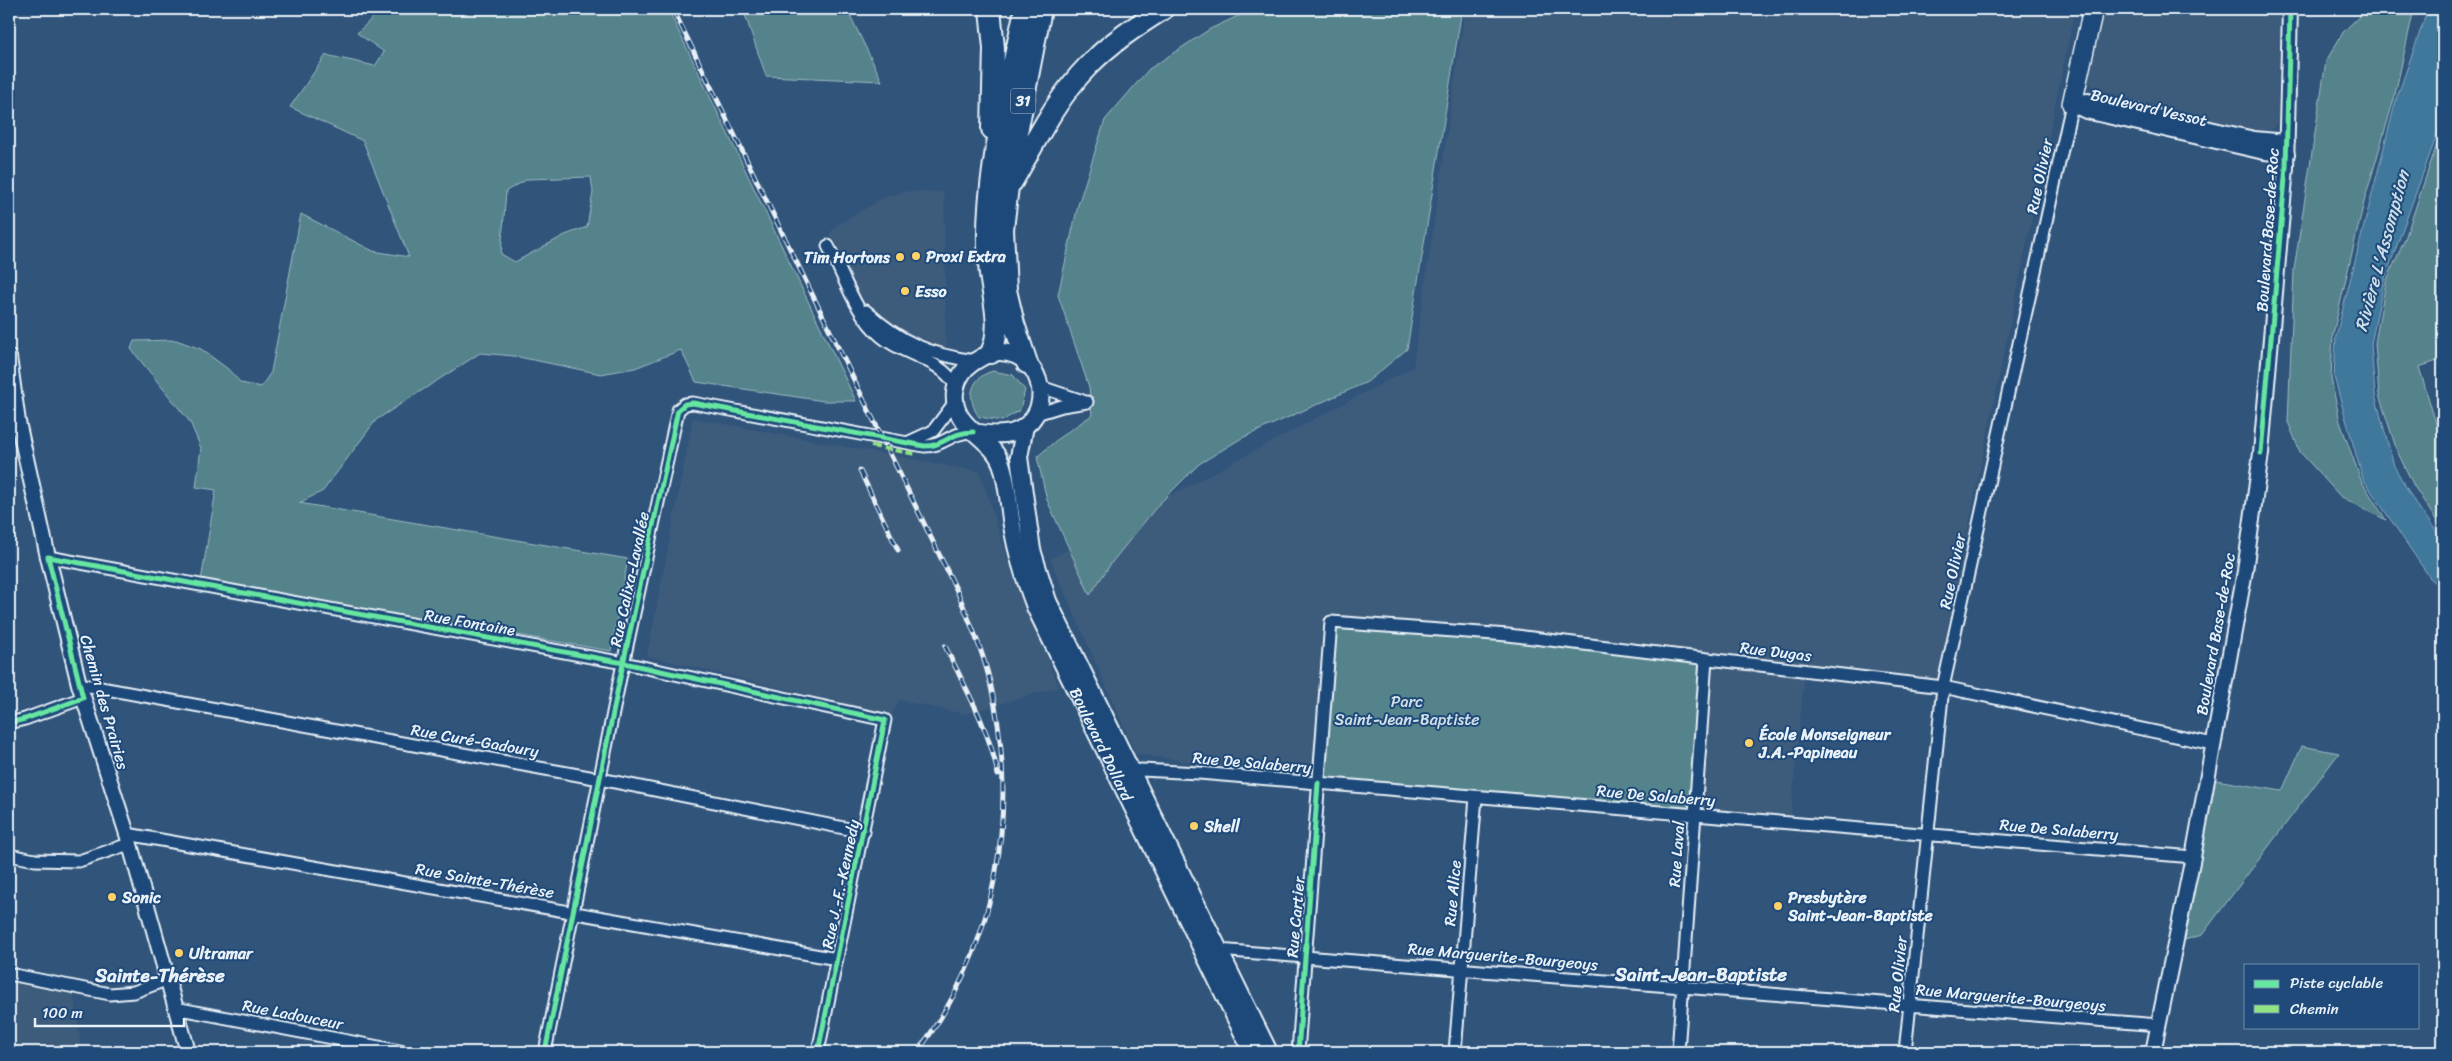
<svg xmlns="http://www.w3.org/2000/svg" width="2452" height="1061" viewBox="0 0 2452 1061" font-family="Sriracha,sans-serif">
<rect width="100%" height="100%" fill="#31547b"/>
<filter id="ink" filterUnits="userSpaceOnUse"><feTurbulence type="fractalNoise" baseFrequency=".02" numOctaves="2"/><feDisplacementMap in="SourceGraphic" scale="10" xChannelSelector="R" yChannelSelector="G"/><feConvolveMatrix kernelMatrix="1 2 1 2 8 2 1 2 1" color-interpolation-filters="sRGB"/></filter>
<g filter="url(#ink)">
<path fill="#3e5b7b" d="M1465 9H2075L1937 679 1328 618 1314 779 1136 754 1050 559 1413 367Z
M2102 9H2280L2277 122 2275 126 2271 130 2255 131 2097 90 2089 82 2088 66Z
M910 191 944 192 946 349 937 346 936 348 907 337 876 315 858 293 843 254 829 234 837 225 889 195Z
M693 418 980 472 1012 573 1059 687 965 714 899 700 892 715 647 656Z
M1706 659 1805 670 1790 823 1695 815Z
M9 979 73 991 82 1052H9Z"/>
<path fill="#55838c" stroke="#9ebac2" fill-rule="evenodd" d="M382 9H668L856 401H824L696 382 681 350 635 368 601 374 514 356 480 353 376 420 323 491 299 503 628 559 611 651 201 581 216 490 196 487 201 448 190 422 131 349 134 341 176 340 201 349 228 369 241 383 261 387 271 372 301 214 373 251 409 257 363 141 290 107 326 55 375 66 384 52 357 33ZM591 177 593 192 587 227 565 235 515 262 501 254 506 191 528 179Z
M743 9H847L882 81 766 76Z
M1253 9H1462L1407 349 1367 382 1242 438 1199 464 1158 505 1112 562 1090 595 1047 500 1037 457 1060 437 1092 415 1089 387 1058 295 1078 205 1105 120 1149 69 1210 29Z
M2367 9H2414L2394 99 2364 202 2333 334 2331 378 2340 422 2361 480 2386 520 2340 496 2300 452 2288 422 2294 270 2326 61 2344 31Z
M2443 126V359L2419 367 2438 430 2443 438V531L2414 486 2397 451 2379 395 2375 343 2386 282 2405 239Z
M993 371 1013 375 1025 390 1020 410 1002 421 979 417C966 399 970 377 993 371Z
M1331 622 1706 659 1695 815 1318 783Z
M2302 746 2339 753 2202 935 2178 942 2210 779 2282 791Z"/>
<path fill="#40789c" stroke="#83a8c1" d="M2428 9H2443V118L2384 281 2371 344 2375 395 2394 466 2414 501 2443 540V589L2430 578 2363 479 2334 377 2336 336 2396 100Z"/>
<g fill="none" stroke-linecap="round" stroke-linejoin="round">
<defs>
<path id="minor" d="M828 246C844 275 855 314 881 336 905 357 939 357 956 386
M866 311C900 342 929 355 975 361
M1041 387 1083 401
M1036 414 1062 406 1087 402
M909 442 933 431 955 402
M48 557 624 663 885 720 818 1052
M79 684 600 779 864 832
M9 723 25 719 83 698
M1126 774 1141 770 1199 773 2193 857
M127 834 837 959
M9 855 35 860 79 861 129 844
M1214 952 1218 950 2159 1025
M9 974 110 994 134 992 168 979
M175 1008 405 1052
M545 1052 620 678 678 410 685 404 693 403 924 446C943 447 950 432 973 432
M1298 1052 1331 622 1508 635 1943 687 2213 744
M1455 1052 1476 797
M1678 1052 1706 659
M1905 1052 1943 687 2072 104"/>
<path id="tertiary" d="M2072 104 2086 111 2264 152 2287 154
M2072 104 2088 101 2254 139 2287 142
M9 357 18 422 48 557 79 684 127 834 188 1052
M2153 1052 2193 857 2245 571 2261 453 2286 167 2290 9"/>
<g id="secondary">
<path d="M1025 426 1019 457 1032 550 1048 601 1269 1052"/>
<path id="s1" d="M973 432C985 434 999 436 1011 433 1057 420 1046 353 1000 352 988 352 974 361 966 368 960 375 956 384 955 392 951 429 993 436 1002 466 1008 486 1009 507 1012 526 1017 554 1025 581 1035 607L1252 1052"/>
</g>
<path id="trunk" d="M2072 104 2093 9"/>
<path id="motorway" d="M990 9 994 48 992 129
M1012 182C1035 143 1055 100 1087 67 1109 44 1136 26 1163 9
M991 353C1004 325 991 294 989 264 982 183 1009 89 1025 9
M1027 363 1014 324 1006 290 1003 229 1010 169 1041 9"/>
</defs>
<use href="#minor" stroke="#e8f1f8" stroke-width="15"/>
<use href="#tertiary" stroke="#e8f1f8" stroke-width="18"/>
<use href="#secondary" stroke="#e8f1f8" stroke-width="20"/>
<use href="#trunk" stroke="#e8f1f8" stroke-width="22"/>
<use href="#motorway" stroke="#e8f1f8" stroke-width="24"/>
<use href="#minor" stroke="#1f4a7a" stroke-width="11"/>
<use href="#tertiary" stroke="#1f4a7a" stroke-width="14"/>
<use href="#secondary" stroke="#1f4a7a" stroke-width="16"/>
<use href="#trunk" stroke="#1f4a7a" stroke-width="19"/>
<use href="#motorway" stroke="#1f4a7a" stroke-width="20"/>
<defs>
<path id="rail" d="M673 9 958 593C970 623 983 651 990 682 1020 810 998 947 917 1052
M860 471 898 550
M945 646C965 687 990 730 998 775"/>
</defs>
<use href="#rail" stroke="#e8f1f8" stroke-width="5"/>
<use href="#rail" stroke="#1f4a7a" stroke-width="3" stroke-dasharray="9" stroke-linecap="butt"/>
<path stroke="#91e382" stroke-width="4" stroke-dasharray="8 4" stroke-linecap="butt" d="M871 446 916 454"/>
<defs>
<path id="cycleway" d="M2261 453 2286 167 2290 9
M9 723 25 719 83 698 48 557 624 663 885 720 818 1052
M545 1052 620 678 678 410 685 404 693 403 924 446C943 447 950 432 973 432
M1298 1052 1318 783"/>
</defs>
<use href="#cycleway" stroke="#1f4a7a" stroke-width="8"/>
<use href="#cycleway" stroke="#66e7a1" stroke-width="5"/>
</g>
</g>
<g fill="#ffd166" stroke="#1f4a7a" stroke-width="2">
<circle cx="916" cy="256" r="5"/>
<circle cx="900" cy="257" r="5"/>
<circle cx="905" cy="291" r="5"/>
<circle cx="1749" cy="743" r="5"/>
<circle cx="1194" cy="826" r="5"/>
<circle cx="112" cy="897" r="5"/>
<circle cx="1778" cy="906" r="5"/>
<circle cx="179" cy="953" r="5"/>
</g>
<g text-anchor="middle" stroke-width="4" stroke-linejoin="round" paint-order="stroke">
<rect fill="#1f4a7a" stroke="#acbfd2" stroke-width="1" x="1010.5" y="88.5" width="25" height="25" rx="4"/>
<g font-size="15" font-weight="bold" fill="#e8f1f8">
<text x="1023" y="106">31</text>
</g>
<g font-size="16" fill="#e8f1f8" stroke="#1f4a7a">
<text transform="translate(2149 107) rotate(13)" y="6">Boulevard Vessot</text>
<text transform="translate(2039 176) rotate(-78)" y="6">Rue Olivier</text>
<text transform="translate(2267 230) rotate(-86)" y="6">Boulevard Base-de-Roc</text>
<text transform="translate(1952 571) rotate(-78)" y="6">Rue Olivier</text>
<text transform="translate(629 579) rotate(-78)" y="6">Rue Calixa-Lavallée</text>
<text transform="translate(470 622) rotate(10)" y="6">Rue Fontaine</text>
<text transform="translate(2215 634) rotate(-80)" y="6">Boulevard Base-de-Roc</text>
<text transform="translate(1776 651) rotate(7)" y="6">Rue Dugas</text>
<text transform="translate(105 702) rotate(74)" y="6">Chemin des Prairies</text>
<text transform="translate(475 740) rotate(10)" y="6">Rue Curé-Gadoury</text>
<text dy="6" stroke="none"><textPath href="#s1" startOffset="609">Boulevard Dollard</textPath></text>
<text transform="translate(1252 762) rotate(5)" y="6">Rue De Salaberry</text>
<text transform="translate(1656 795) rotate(5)" y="6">Rue De Salaberry</text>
<text transform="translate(2059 829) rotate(5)" y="6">Rue De Salaberry</text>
<text transform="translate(1676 854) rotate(-86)" y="6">Rue Laval</text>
<text transform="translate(485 880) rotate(10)" y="6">Rue Sainte-Thérèse</text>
<text transform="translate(840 884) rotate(-78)" y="6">Rue J.-F.-Kennedy</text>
<text transform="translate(1452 893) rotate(-85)" y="6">Rue Alice</text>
<text transform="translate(1295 917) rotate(-85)" y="6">Rue Cartier</text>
<text transform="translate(1503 956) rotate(5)" y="6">Rue Marguerite-Bourgeoys</text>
<text transform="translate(1897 974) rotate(-84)" y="6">Rue Olivier</text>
<text transform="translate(2011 997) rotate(5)" y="6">Rue Marguerite-Bourgeoys</text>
<text transform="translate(293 1014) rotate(11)" y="6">Rue Ladouceur</text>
</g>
<g font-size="16" font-weight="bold" fill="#e8f1f8" stroke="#1f4a7a" text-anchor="start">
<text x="926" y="262">Proxi Extra</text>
<text x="890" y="263" text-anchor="end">Tim Hortons</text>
<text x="915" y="297">Esso</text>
<text x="1759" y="740">École Monseigneur<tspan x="1759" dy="18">J.A.-Papineau</tspan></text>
<text x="1204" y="832">Shell</text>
<text x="122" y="903">Sonic</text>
<text x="1788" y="903">Presbytère<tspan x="1788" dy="18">Saint-Jean-Baptiste</tspan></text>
<text x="189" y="959">Ultramar</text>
</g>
<g font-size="16" fill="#d2e0e8" stroke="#1f4a7a">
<text x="1407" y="707">Parc<tspan x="1407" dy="18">Saint-Jean-Baptiste</tspan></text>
</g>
<g font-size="18" font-style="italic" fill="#cfdfea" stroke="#1f4a7a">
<text transform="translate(2382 251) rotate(-75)" y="6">Rivière L'Assomption</text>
</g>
<g font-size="19" font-weight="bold" fill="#e8f1f8" stroke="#1f4a7a">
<text x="1701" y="981">Saint-Jean-Baptiste</text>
<text x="160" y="982">Sainte-Thérèse</text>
</g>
</g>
<rect width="2452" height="1061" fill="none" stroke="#1f4a7a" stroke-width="30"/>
<rect x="15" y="15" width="2422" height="1031" fill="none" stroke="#e8f1f8" stroke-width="2" filter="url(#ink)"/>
<rect x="2244" y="964" width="175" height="65" fill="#1f4a7a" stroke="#6f8dac"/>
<rect x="2254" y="980" width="25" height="8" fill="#66e7a1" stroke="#6f8dac"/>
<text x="2290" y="988" font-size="15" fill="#e8f1f8">Piste cyclable</text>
<rect x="2254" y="1005" width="25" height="8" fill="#91e382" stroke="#6f8dac"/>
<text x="2290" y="1014" font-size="15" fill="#e8f1f8">Chemin</text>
<path d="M35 1018v8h149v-8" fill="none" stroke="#e8f1f8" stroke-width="2.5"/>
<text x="42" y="1018" font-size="15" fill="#e8f1f8" stroke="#1f4a7a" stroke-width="4" paint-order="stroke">100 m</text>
</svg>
